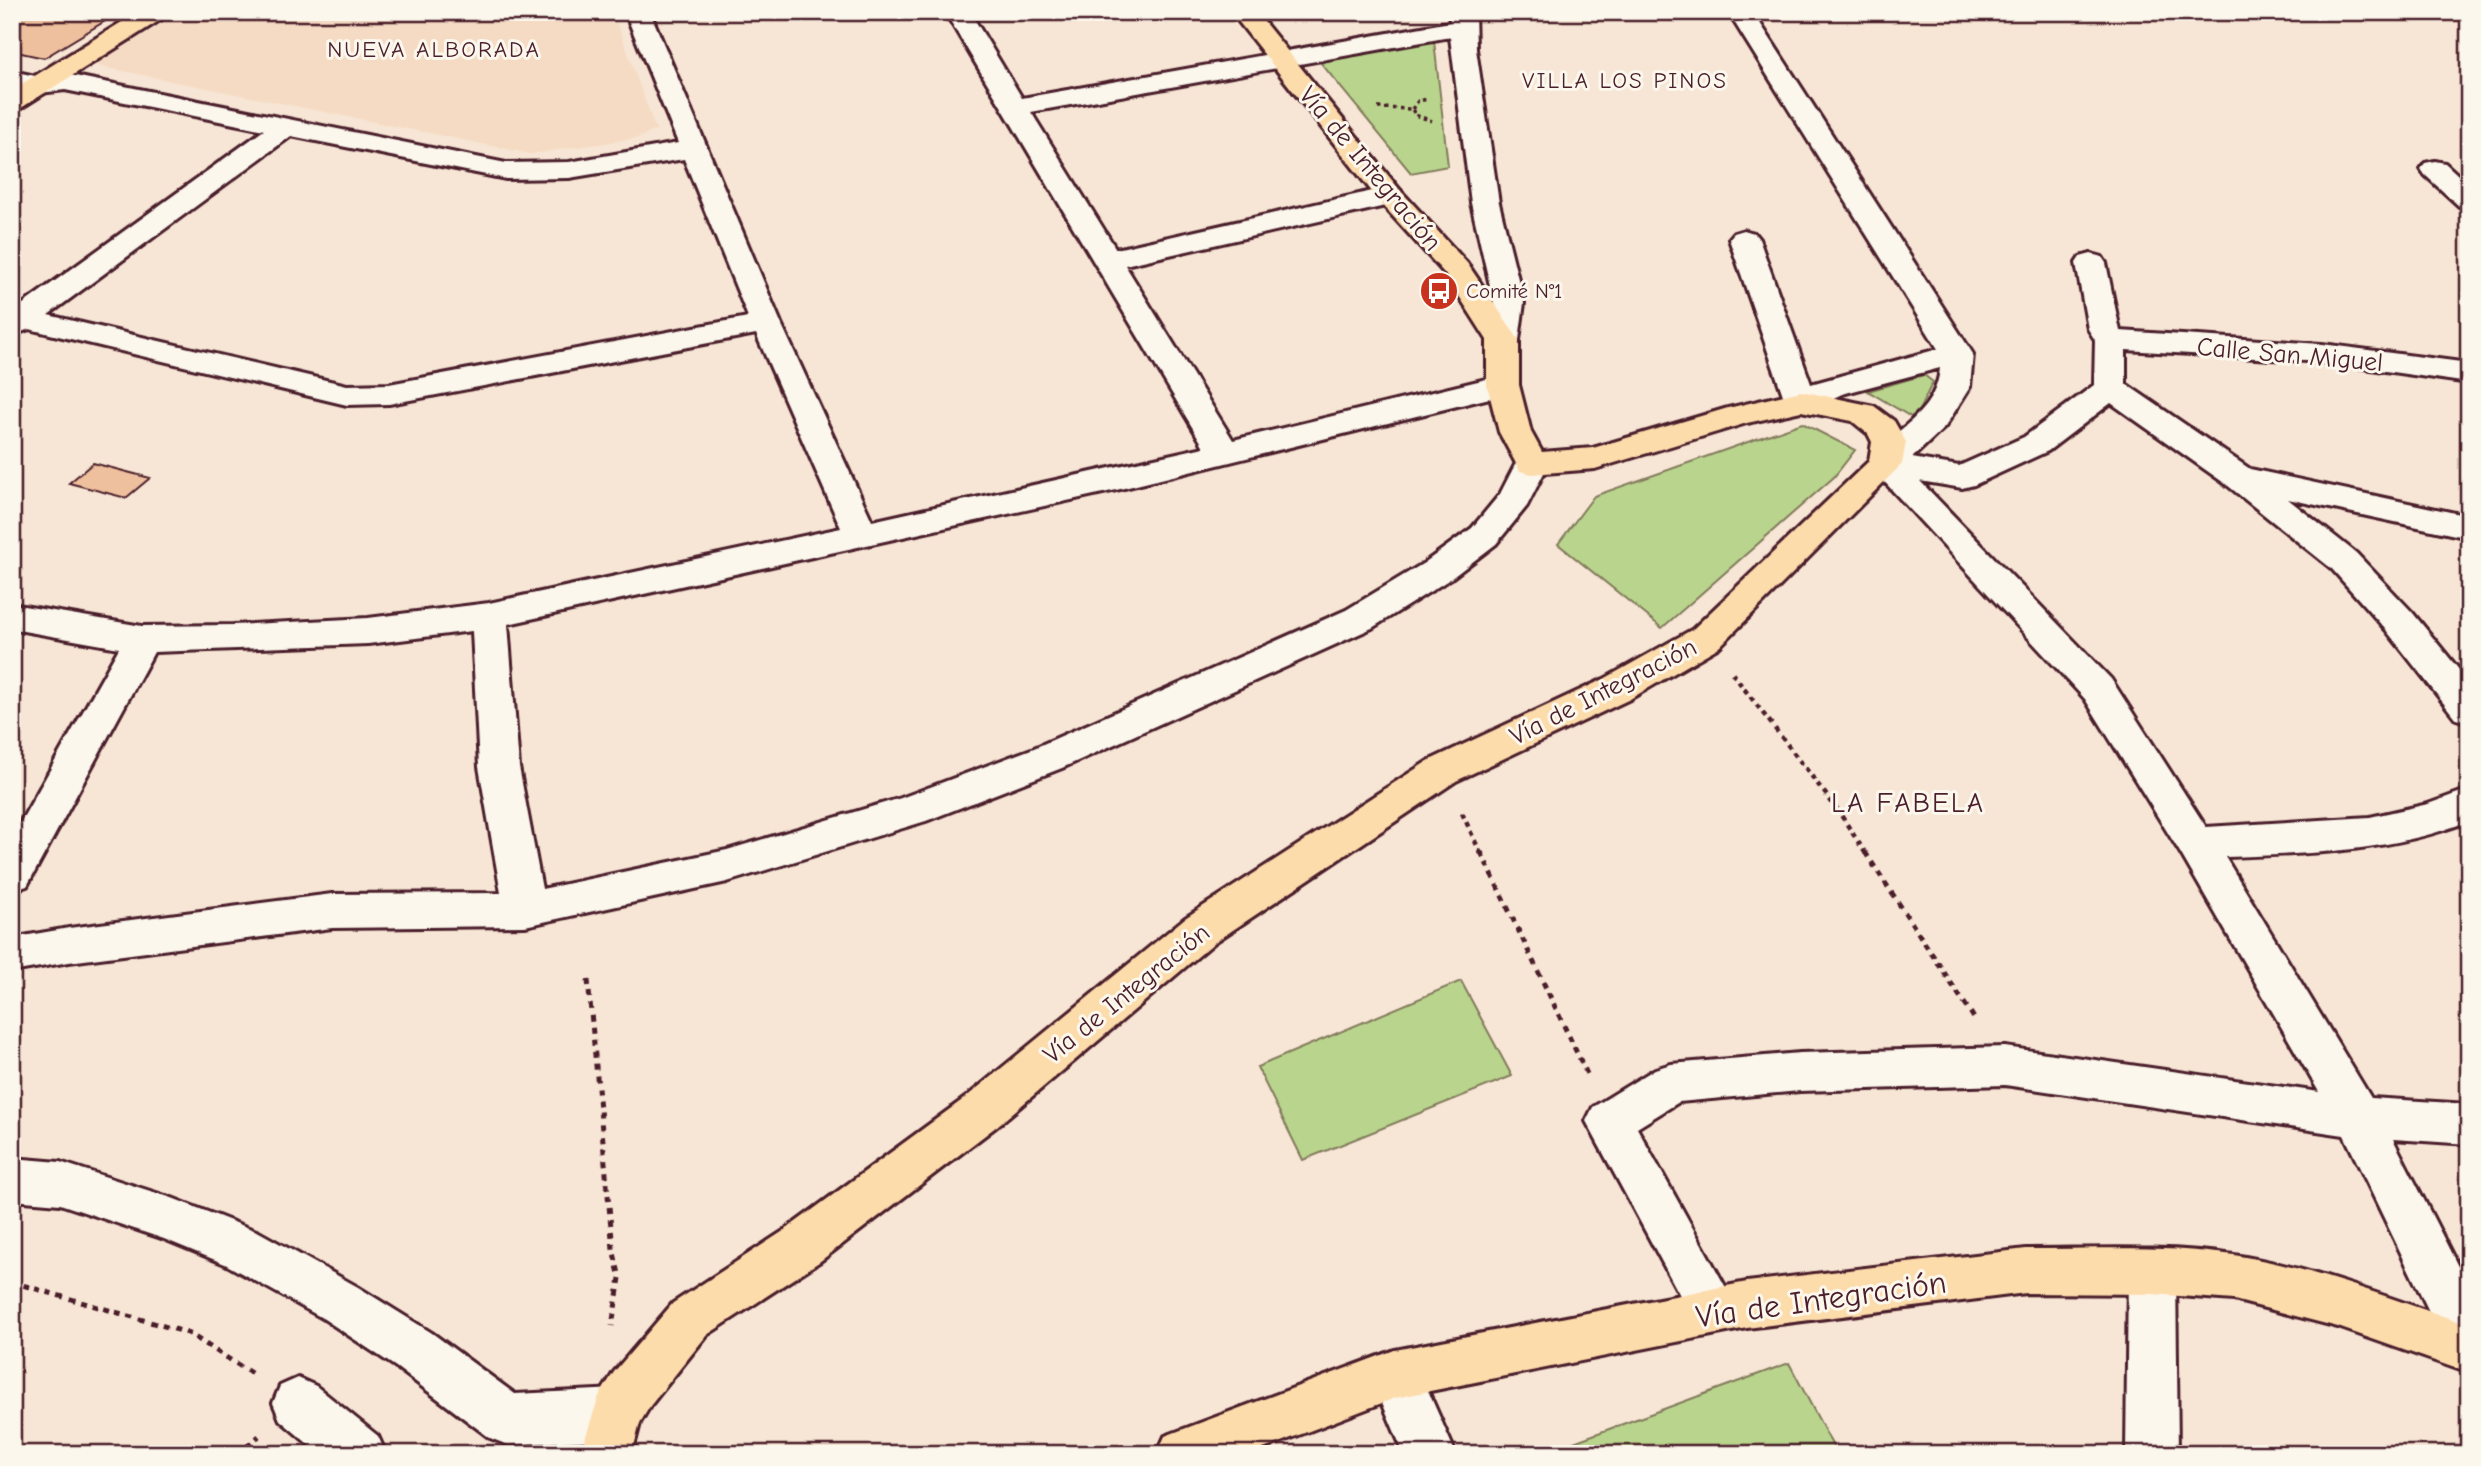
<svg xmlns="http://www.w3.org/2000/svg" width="2481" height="1466" viewBox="0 0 2481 1466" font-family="'Comic Neue',sans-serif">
<rect width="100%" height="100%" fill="#f7e6d5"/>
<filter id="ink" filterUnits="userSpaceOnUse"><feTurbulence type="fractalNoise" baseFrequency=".0143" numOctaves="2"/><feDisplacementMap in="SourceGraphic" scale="14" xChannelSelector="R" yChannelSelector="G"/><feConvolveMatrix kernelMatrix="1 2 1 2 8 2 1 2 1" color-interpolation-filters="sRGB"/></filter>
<g filter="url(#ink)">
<path fill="#f5dbc4" d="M181 12H613L656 130 638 138 531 154 93 65Z"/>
<path fill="#b9d58d" stroke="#827a5c" stroke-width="2" d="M1434 41 1448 166 1411 173 1320 62Z
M1924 375 1933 382 1919 410 1911 417 1868 391Z
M1802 423 1855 450 1834 477 1662 628 1558 544 1594 496Z
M1461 981 1512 1076 1303 1160 1257 1067Z
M1789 1363 1837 1454H1541Z"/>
<path fill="#efc09e" stroke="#4a1f2b" stroke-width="2" d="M12 12H120L44 58 12 51Z
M93 463 150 478 126 498 69 483Z"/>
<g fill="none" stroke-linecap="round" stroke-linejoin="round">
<defs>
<path id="minor" d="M625 12H650L781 323 872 521 1204 447 945 12H970L1022 98 1450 22 1449 12H1475L1476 49 1499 203 1524 303 1519 340 1514 347 1503 349 1492 347 1487 340 1494 303 1471 203 1450 37 1031 112 1116 249 1390 187 1400 190 1404 196 1400 202 1390 205 1125 265 1233 440 1503 375 1514 378 1519 385 1514 392 1112 491 508 624 519 767 542 889 727 850 901 798 1034 748 1346 610 1424 563 1472 528 1500 494 1520 455 1532 452 1544 455 1549 463 1527 506 1496 544 1450 579 1372 628 1062 768 926 821 727 882 525 926 332 928 69 962 12 972V938L69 928 332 894 501 893 479 767 472 631 368 644 154 652 27 886 12 891V837L119 648 12 629V604L142 626 233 625 368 618 489 603 841 528 756 334 389 404 347 405 29 329 12 336V312L264 130 65 90 40 93 12 87V71L40 77 65 74 506 163 569 162 678 143ZM291 136 506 179 569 178 684 159 748 317 389 384 347 385 48 315Z
M1728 12H1753L1973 354 1970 387 1945 427 1912 458 1959 466 2024 437 2094 385 2095 340 2088 329 2076 263 2080 257 2091 254 2102 257 2106 263 2120 331 2322 344 2469 363V383L2322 362 2126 350V384L2250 469 2469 516V538L2288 499 2356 553 2412 612 2469 682V723L2456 719 2386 630 2332 569 2227 485 2111 403 2048 451 1974 485 1962 488 1920 481 2111 679 2206 827 2370 817 2428 804 2469 789V821C2391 852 2308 854 2225 857L2371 1098 2469 1104V1144L2393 1139 2469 1288V1363L2451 1357 2344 1135 2005 1085 1800 1091 1679 1102 1637 1128 1739 1311 1731 1327 1714 1334 1697 1327 1586 1121 1593 1107 1655 1069 1671 1064 1800 1053 2005 1047 2319 1092 2181 854 2085 699 1868 464C1892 427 1935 418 1940 368L1842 394 1812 408 1801 411 1790 408 1785 401 1729 239 1734 233 1744 230 1754 233 1759 239 1811 384 1938 349Z
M2435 161 2445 163 2469 185V209L2459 206 2425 175 2421 169 2425 163Z
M12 1158 60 1162 172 1198 259 1232 358 1287 432 1333 515 1394 617 1389 635 1396 643 1414 635 1432 617 1439 508 1445 490 1438 396 1367 324 1319 225 1264 164 1239 60 1204 12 1200Z
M2152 1250 2169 1256 2176 1272 2178 1454H2126L2128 1272 2135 1256Z
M1395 1350 1413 1357 1456 1454H1404L1370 1374 1377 1357Z
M298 1378 316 1386 378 1436 386 1454H320L280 1420 273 1403 280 1386Z"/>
<path id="major" d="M138 12H168L165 17 21 108 12 110V90Z
M1231 12H1256L1400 190 1467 263 1519 340V385L1531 432 1542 452 1593 448 1728 408 1801 391 1874 406 1894 421 1906 442 1902 464 1719 647 1630 699 1456 781 1215 942 997 1126 819 1262 707 1335 650 1406 640 1423 632 1454H580L599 1396 614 1372 673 1303 785 1230 965 1098 1185 918 1428 761 1604 679 1693 629 1869 461 1872 442 1868 434 1852 421 1801 411 1747 423 1595 469 1532 474 1520 471 1499 432 1487 385V340L1445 274 1380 202Z
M2026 1249C2094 1249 2166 1245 2234 1255 2311 1267 2394 1300 2469 1325V1373L2338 1327 2234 1300 2152 1294 2026 1293 1747 1328 1395 1398 1250 1454H1157L1165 1436 1395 1350 1747 1282Z"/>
</defs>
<use href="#minor" stroke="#4a1f2b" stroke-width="6"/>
<use href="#major" stroke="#4a1f2b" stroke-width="6"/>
<path stroke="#4a1f2b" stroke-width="3.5" stroke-dasharray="3.5 3.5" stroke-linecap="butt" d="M1378 108 1412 109 1415 115 1432 121
M1412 109 1418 101 1428 99"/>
<path stroke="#4a1f2b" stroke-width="4.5" stroke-dasharray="5 5" stroke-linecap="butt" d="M1732 673 1837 809 1866 854
M1462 813 1481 854"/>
<path stroke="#4a1f2b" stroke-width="5" stroke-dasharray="6 6" stroke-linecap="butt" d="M1481 852 1588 1076
M1865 852 1974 1018
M588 980 613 1249 620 1278 612 1326
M12 1282 188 1333 254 1375
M238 1454 259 1436"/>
<use href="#minor" fill="#fbf7ec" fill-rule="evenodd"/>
<use href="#major" fill="#fddcac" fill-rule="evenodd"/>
</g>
</g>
<defs>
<symbol id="bus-disc" viewBox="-11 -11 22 22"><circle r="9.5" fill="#c8321e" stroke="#fbf7ec"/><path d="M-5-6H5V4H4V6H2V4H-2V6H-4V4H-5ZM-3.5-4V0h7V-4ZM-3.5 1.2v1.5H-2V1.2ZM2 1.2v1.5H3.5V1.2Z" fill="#fff"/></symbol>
</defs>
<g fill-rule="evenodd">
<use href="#bus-disc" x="1417" y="269" width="44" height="44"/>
</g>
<g text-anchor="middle" stroke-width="6" stroke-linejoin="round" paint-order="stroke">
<g font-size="21" fill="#4a1f2b" stroke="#fbf7ec" text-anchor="start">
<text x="1466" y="298">Comité N°1</text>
</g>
<g font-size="23" letter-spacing="2" fill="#4a1f2b" stroke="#fbf7ec">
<text x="434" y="57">NUEVA ALBORADA</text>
<text x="1625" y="88">VILLA LOS PINOS</text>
</g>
<g font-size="26" fill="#4a1f2b" stroke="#fbf7ec">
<text transform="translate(1371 168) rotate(50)" y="9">Vía de Integración</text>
<text transform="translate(2290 354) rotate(5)" y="9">Calle San Miguel</text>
<text transform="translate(1603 691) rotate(-27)" y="9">Vía de Integración</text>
<text transform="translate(1126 993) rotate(-39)" y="9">Vía de Integración</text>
</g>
<g font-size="28" letter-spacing="2" fill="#4a1f2b" stroke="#fbf7ec">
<text x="1908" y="812">LA FABELA</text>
</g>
<g font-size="32" fill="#4a1f2b" stroke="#fbf7ec">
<text transform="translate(1821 1299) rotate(-8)" y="11">Vía de Integración</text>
</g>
</g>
<rect width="2481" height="1466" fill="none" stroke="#fbf7ec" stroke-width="42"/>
<rect x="21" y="21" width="2439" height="1424" fill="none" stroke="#4a1f2b" stroke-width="2.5" filter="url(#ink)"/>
</svg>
